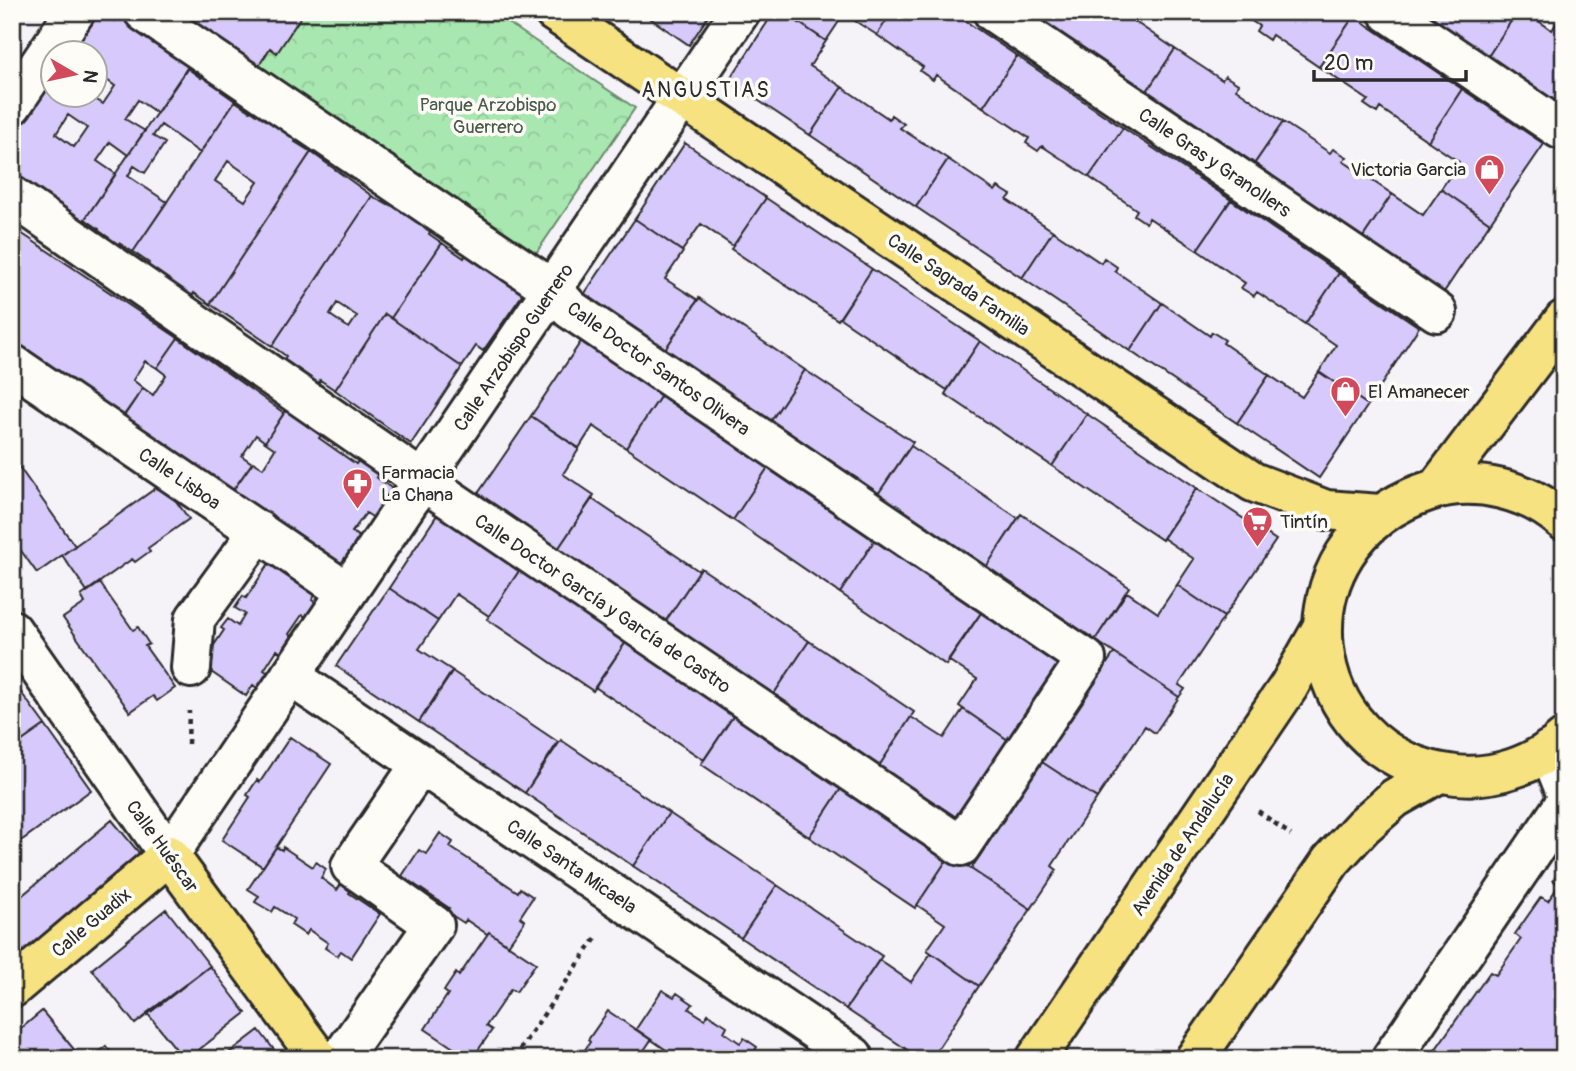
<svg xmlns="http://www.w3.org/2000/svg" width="1576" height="1071" viewBox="0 0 1576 1071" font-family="Pangolin,sans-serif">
<defs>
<pattern id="park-crowns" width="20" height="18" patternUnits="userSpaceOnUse" patternTransform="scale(1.75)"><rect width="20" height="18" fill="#a8e8b0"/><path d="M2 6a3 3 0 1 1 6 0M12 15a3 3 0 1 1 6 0" fill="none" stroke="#91c798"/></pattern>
</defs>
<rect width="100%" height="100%" fill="#f5f2f8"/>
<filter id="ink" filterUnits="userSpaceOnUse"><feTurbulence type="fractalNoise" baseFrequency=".0143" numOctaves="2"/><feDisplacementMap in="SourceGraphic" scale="14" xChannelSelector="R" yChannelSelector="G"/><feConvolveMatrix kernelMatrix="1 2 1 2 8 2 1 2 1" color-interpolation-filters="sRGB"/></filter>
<g filter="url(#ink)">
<path fill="url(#park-crowns)" stroke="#6a8a6e" stroke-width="2" d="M304 12H492L635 108 536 253 258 67 270 48 277 52Z"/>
<path fill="#d7c9fb" stroke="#2b2b2b" stroke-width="2" fill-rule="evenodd" d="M95 12H101L115 21 119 15 192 62 157 113 138 100 125 119 145 131 128 155 110 142 97 161 116 174 80 226 12 180V135L52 61V94H87L103 104 115 86 97 73 94 77V52H59L71 47ZM68 115 87 128 74 147 56 134Z
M163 12H304L277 53 270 48 258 67Z
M641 12H711L689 45Z
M774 12H783L826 41 810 66 842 87 810 135 729 81Z
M783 12H892L877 35 844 14 826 41Z
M892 12H952L1017 56 983 107 936 75 933 80 920 71 923 67 877 35Z
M1017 12H1046L1037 26Z
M1046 12H1131L1128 17 1175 49 1143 97 1037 26Z
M1238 12H1348L1354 16 1319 67 1272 35 1269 40 1256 31 1259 26Z
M1419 12H1517L1487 58Z
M1517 12H1525L1552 30 1564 12V109L1487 58Z
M1354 16 1462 89 1428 141 1380 108 1377 113 1364 104 1368 100 1319 67Z
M1175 49 1222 80 1225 76 1238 84 1236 89 1283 122 1250 170 1143 97Z
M1017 56 1123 128 1089 177 1042 146 1038 151 1026 143 1029 138 983 107Z
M187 68 201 78 205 72 225 85 221 91 235 101 200 153 161 125 153 136 165 143 145 173 134 166 128 176 167 202 133 252 119 243 114 249 95 236 99 229 85 219Z
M842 87 889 119 891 115 904 124 900 128 948 159 916 207 810 135Z
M1462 89 1544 144 1490 223 1441 189 1459 162 1428 141Z
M235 101 250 111 255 105 299 136 295 142 311 152 210 304 194 293 189 301 145 271 149 263 133 252ZM228 161 258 182 245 201 215 181Z
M1283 122 1330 153 1333 149 1347 157 1343 161 1392 194 1359 243 1250 170Z
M1123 128 1231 200 1197 250 1149 218 1146 223 1134 215 1137 210 1089 177Z
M685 143 766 198 733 246 701 224 682 251 635 219Z
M311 152 372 196 272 346 210 304Z
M948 159 995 191 998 187 1011 195 1007 200 1053 231 1022 278 916 207Z
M1441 189 1490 223 1440 298 1359 243 1392 194 1423 215Z
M372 196 388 205 391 199 432 227 429 234 442 243 391 318 385 314 335 390 320 380 317 386 282 363 286 356 272 346ZM337 303 357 316 349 328 330 315Z
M766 198 872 269 838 320 731 249Z
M1231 200 1339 273 1305 324 1257 292 1254 296 1241 288 1245 283 1197 250Z
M635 219 683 252 665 279 698 300 664 351 583 296Z
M12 227 178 338 157 368 145 361 133 380 143 388 122 418 12 346Z
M1053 231 1101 263 1104 258 1117 267 1115 271 1162 303 1130 351 1022 278Z
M442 243 464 258 468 251 525 291 483 351 476 346 462 367 391 318Z
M872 269 980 341 947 390 840 318Z
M1339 273 1419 327 1368 405 1319 372 1336 345 1305 324Z
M699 298 805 370 770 422 664 351Z
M1162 303 1210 336 1212 332 1225 340 1223 343 1269 375 1237 423 1130 351Z
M385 314 462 367 411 444 335 390Z
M178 338 284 413 265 442 256 435 242 456 252 463 228 497 118 425 143 388 153 395 166 375 157 368Z
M582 340 662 394 626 448 593 426 579 448 531 416Z
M980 341 1087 414 1052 466 945 394Z
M805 370 913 442 878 494 770 422Z
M1319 372 1368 405 1319 478 1237 423 1269 375 1302 397Z
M662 394 769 466 733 520 626 448Z
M291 403 327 428 319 438 356 464 363 454 383 467 376 477 394 490 374 518 366 513 352 532 361 538 341 565 227 499 253 462 263 468 275 449 265 442Z
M1087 414 1197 488 1162 540 1052 466Z
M531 416 579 449 563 474 594 495 558 549 477 495Z
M911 446 1018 518 986 567 878 494Z
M12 457 75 546 37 573 12 538Z
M769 466 876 538 840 593 733 520Z
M163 483 189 519 148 548 150 552 146 554 135 562 132 559 87 591 62 555Z
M1197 488 1276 540 1224 617 1177 585 1194 559 1163 538Z
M592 499 699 571 665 622 558 549Z
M439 512 521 568 489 616 456 594 438 621 389 588Z
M1021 514 1129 587 1095 640 986 567Z
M876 538 983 610 946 665 840 593Z
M272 559 318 591 312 600 316 603 306 617 302 615 289 634 292 636 281 653 277 650 264 670 268 673 257 688 253 685 246 696 201 665 224 630 221 628 228 619 238 626 245 614 235 608 243 596 246 598Z
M521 568 628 639 593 691 487 619Z
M701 568 809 641 773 695 665 622Z
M100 583 133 630 138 627 149 644 145 646 175 688 157 701 153 696 130 712 63 618 85 603 81 596Z
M1177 585 1224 617 1179 685 1185 689 1179 697 1095 640 1127 592 1158 613Z
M389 588 438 621 419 649 453 671 419 722 336 666Z
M983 610 1063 665 1011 742 959 706 977 679 948 660Z
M628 639 736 712 704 760 595 687Z
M809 641 914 712 879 766 773 695Z
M1114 653 1179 697 1155 733 1145 726 1097 798 1042 762Z
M452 671 558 742 525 793 419 722Z
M12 680 45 725 12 748Z
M963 709 1011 742 959 819 879 766 911 717 944 738Z
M736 712 844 784 809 837 701 764Z
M45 725 91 790 18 843 12 835V748Z
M290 737 331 764 263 867 222 840 250 797 247 795 257 780 260 782Z
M561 740 669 813 633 866 525 793Z
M1042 762 1097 798 1052 866 1057 870 1031 909 971 869Z
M844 784 950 855 915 908 809 837Z
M669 813 777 885 741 938 633 866Z
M112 820 141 855 12 961V904Z
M440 833 453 842 450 847 518 892 520 888 533 897 520 917 525 921 508 945 489 932 487 934 466 920 464 923 450 914 446 912 449 908 402 876 419 850 426 854Z
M276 847 282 850 283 847 313 867 316 862 326 869 321 878 337 890 344 880 353 887 349 893 380 914 351 958 341 951 337 956 325 948 328 943 309 930 306 935 291 925 294 919 275 907 272 912 255 902 259 896 248 889Z
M950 855 1031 909 979 986 927 950 945 924 917 905Z
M1564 865V1059H1439L1433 1053 1490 972 1496 975 1521 939 1515 934 1541 897 1548 901 1559 885 1553 880Z
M777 885 882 956 846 1009 741 938Z
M166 909 210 966 135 1024 92 969Z
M489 932 536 963 516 992 511 989 486 1026 492 1030 472 1059H470L425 1029 448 994 444 991 456 973 459 976Z
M931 953 979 986 931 1059H921L846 1009 879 960 911 982Z
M210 966 246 1013 187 1059H184L147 1013Z
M662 990 674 997 677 993 693 1004 689 1009 705 1019 708 1014 727 1026 724 1032 740 1043 744 1038 757 1047 754 1052 763 1059 664 1058 669 1052 636 1029Z
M42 1011 82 1059H12V1036Z
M608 1011 651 1040 638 1059H579L590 1042 588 1040Z
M259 1030 281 1059H221Z
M106 1046 116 1059H90Z
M456 1049 470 1059H450Z"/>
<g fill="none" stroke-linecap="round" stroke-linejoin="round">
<defs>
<path id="minor" d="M993 12 1437 312
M1388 12 1560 129
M12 105 75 12
M12 196 423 481 961 846 1086 659 570 309 552 289 144 12
M12 364 347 592
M12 630 169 855 740 12
M191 668 195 619 259 531
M290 676 853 1056
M1549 750 1564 788
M340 1059 434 925 351 866 421 764
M1391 1059 1564 805"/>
<path id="major" d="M554 12 1253 482 1326 510 1380 514
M1436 489 1564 320
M1564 521C1529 490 1475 476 1429 491 1274 541 1294 757 1456 775 1494 779 1535 765 1564 739
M12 988 169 855 319 1059
M1036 1059 1289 686 1323 626
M1195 1059 1331 861 1363 826 1395 798 1439 773"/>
</defs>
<use href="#minor" stroke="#2b2b2b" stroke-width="44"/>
<use href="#major" stroke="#2b2b2b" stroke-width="44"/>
<path stroke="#2b2b2b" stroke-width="4.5" stroke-dasharray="5 5" stroke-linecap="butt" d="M188 744 189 711
M1258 811 1291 835
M514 1058 596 938"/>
<use href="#minor" stroke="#fdfcf7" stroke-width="38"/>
<use href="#major" stroke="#f7e281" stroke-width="38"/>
</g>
</g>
<defs>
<symbol id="shop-pin" viewBox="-11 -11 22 30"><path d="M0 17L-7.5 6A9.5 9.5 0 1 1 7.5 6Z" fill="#d1495b" stroke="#fdfcf7"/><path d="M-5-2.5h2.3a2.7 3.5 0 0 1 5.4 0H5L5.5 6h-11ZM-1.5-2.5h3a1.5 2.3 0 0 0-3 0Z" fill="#fff"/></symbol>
<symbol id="pharmacy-pin" viewBox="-11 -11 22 30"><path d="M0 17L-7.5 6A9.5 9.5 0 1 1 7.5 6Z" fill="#d1495b" stroke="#fdfcf7"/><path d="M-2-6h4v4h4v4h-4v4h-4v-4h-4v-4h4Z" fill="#fff"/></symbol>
<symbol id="supermarket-pin" viewBox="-11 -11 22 30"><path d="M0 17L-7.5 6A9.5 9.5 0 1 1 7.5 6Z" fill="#d1495b" stroke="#fdfcf7"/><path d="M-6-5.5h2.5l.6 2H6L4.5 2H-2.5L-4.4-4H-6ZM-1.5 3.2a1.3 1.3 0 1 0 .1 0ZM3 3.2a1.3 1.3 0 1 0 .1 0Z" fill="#fff"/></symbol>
</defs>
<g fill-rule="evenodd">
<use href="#shop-pin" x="1472" y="152" width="35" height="47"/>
<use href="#shop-pin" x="1328" y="374" width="35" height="47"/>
<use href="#pharmacy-pin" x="340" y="466" width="35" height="47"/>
<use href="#supermarket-pin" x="1240" y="504" width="35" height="47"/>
</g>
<g text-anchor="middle" stroke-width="7" stroke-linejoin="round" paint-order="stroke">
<g font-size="19" fill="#4a5a4c" stroke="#fdfcf7">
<text x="488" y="111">Parque Arzobispo<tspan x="488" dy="22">Guerrero</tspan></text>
</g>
<g font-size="19" fill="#2b2b2b" stroke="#fdfcf7">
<text transform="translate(1215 162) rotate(34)" y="7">Calle Gras y Granollers</text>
<text transform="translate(959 284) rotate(34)" y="7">Calle Sagrada Familia</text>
<text transform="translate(513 347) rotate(-56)" y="7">Calle Arzobispo Guerrero</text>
<text transform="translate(659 368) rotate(35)" y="7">Calle Doctor Santos Olivera</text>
<text transform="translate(180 478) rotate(34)" y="7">Calle Lisboa</text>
<text transform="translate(603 603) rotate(34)" y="7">Calle Doctor García y García de Castro</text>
<text transform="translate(1182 844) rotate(-56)" y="7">Avenida de Andalucía</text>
<text transform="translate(163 846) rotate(54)" y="7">Calle Huéscar</text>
<text transform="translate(572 866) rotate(34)" y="7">Calle Santa Micaela</text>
<text transform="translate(91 922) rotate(-40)" y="7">Calle Guadix</text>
</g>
<g font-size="19" fill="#2b2b2b" stroke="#fdfcf7" text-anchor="start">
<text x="1466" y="176" text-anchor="end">Victoria Garcia</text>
<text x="1368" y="398">El Amanecer</text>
<text x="381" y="479">Farmacia<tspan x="381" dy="22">La Chana</tspan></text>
<text x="1280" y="528">Tintín</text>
</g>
<g font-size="21" letter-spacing="2" fill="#2b2b2b" stroke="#fdfcf7">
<text x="706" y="97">ANGUSTIAS</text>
</g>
</g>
<rect width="1576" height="1071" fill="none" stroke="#fdfcf7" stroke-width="42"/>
<rect x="21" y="21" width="1534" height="1029" fill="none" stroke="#2b2b2b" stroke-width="2.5" filter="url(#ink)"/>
<g transform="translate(74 74) rotate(99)"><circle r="33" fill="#fdfcf7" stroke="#a9a8a5" stroke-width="2"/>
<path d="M0-5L12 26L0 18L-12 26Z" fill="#d1495b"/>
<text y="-10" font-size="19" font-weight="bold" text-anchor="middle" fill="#2b2b2b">N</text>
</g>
<path d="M1314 70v10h152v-10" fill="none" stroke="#2b2b2b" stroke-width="3.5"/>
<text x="1324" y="70" font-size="21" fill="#2b2b2b" stroke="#fdfcf7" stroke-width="5" paint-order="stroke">20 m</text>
</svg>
